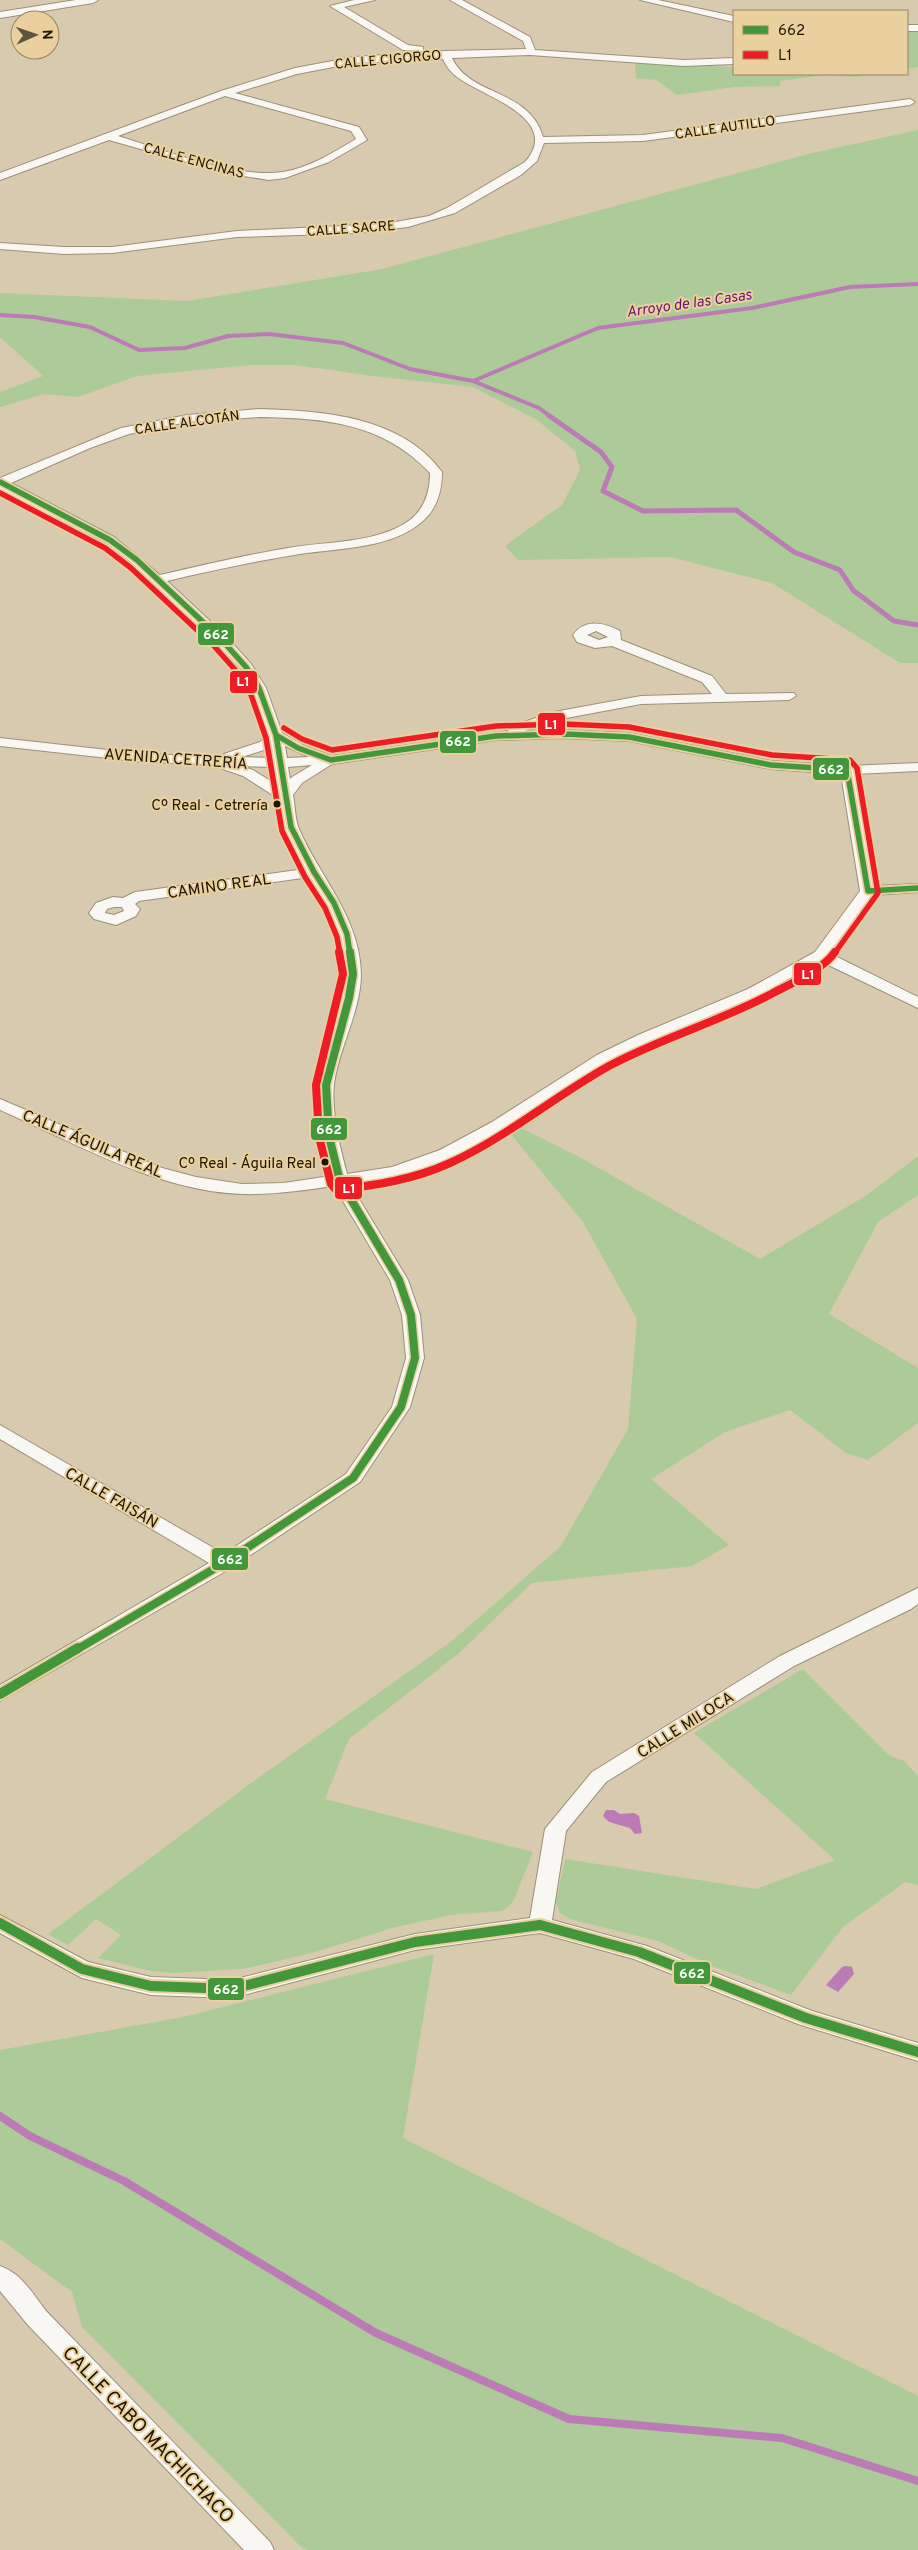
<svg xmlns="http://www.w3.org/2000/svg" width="918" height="2550" viewBox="0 0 918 2550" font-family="Overpass,sans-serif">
<rect width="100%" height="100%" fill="#d8caaf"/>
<path fill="#accb98" d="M918 31V67L907 69V32Z
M635 63 734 67V74H875L854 77 825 75 780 81V86L734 87 677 95 656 80 636 78Z
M918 130V663H900L772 583 670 557 518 560 505 546 562 505 580 470 575 451 537 420 473 387 373 376 295 365H251L137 376 78 397 44 394 0 407V392L43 376 0 337V293L188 301 382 269 808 154Z
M517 1126 579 1157 760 1259 867 1195 918 1156V1195L878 1222 829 1314 918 1368V1423L868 1460 846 1453 790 1410 725 1432 651 1479 729 1545 692 1566 532 1583 458 1654 349 1739 325 1799 533 1852 513 1902 506 1909 500 1911 451 1915 392 1928 312 1953 243 1969 173 1973 151 1971 98 1958 121 1935 96 1919 68 1945 48 1934 254 1781 452 1641 561 1546 628 1429 637 1319 583 1222 509 1132Z
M803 1669 890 1756 904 1761 918 1776V1885L905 1882 843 1927 791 1995 712 1966 658 1941 570 1919 560 1913 556 1903 565 1859 756 1889 835 1860 694 1733Z
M434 1954 403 2138 918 2396V2550H308L300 2546 82 2327 72 2292 0 2239V2050L183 2017Z"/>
<path fill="#bc7ab6" d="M606 1810H614L620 1814 634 1813 639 1816 642 1833 635 1834 630 1828 609 1822 603 1816Z
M846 1966 852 1967 854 1974 838 1992 826 1985 842 1967Z"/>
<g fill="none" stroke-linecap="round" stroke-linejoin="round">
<path stroke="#bc7ab6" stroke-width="4" d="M0 315 34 317 90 327 139 350 185 348 228 336 269 334 343 343 410 369 473 381 539 408 550 416
M473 381 598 328 752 308 850 287 918 284"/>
<path stroke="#bc7ab6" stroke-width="5" d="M548 415 601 452 612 467 603 491 643 511 736 510 794 552 840 570 853 590 894 621 918 625"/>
<path stroke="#bc7ab6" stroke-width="8" d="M0 2116 30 2136 124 2181 376 2333 569 2419 782 2438 918 2481"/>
<defs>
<path id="minor" d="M76 0H98L93 3 0 18V12Z
M354 0H375L344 7 408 45 423 47V51L403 50 330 6Z
M450 0H462L530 37 535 50 684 60 734 58V64L684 66 530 55 452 58C470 97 529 88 543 137L643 135 910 99 915 102 910 105 643 141 544 143 537 161 521 175 455 213 408 227 359 233 237 237 112 253 64 254 0 249V243L64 247H112L237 231 384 224 429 216 447 208 525 162C563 119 483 96 460 79 452 74 447 68 443 59L354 63 297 74 235 93 359 127 367 140 329 162 285 178 269 180 225 173 109 140 0 180V173L221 91 295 68 354 57 445 51 526 49 523 41ZM225 96 351 131 356 139C334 152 309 168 283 172 236 179 164 150 118 136Z
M640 0H658L734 16V22Z
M907 25H918V31H907Z
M260 409C323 411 401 416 442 472 442 493 436 512 418 525 385 550 333 548 294 555 251 562 209 571 167 581L226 636 251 664 266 688 282 733 303 745 331 756 508 731 509 727 554 712 641 696 712 694 702 682 612 646 595 648 577 642 573 635C585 618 605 623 620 631L621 640 712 676 726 694 794 693 796 696 789 700 641 704 561 719 562 730 629 733 771 761 847 766 918 763V771L855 774 875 886 918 884V892L873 895 829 953 918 997V1008L820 961 760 995 650 1041 609 1061 504 1130 452 1158 401 1176 350 1184 408 1280 420 1315 424 1358 410 1407 360 1482 231 1568 0 1701V1685L209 1563 0 1439V1425L224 1554 346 1474 392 1407 406 1358 402 1315 390 1280 334 1186C304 1190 274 1195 243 1194 160 1192 75 1143 0 1110V1099L162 1168 196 1177 242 1184 284 1183 330 1176 321 1136 318 1085 345 974 339 934 326 903 310 877 139 901 135 904 140 909 136 916 116 925 94 919 89 913 96 903 113 897 123 898 135 892 305 869 284 827 279 799 243 776 223 769 222 765 144 762 0 746V738L144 754 222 757 224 754 260 742 269 734 252 688 241 669 216 642 132 563 106 543 0 489V478L121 428 187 415ZM260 417C325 418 383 423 430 473 430 491 425 508 410 520 377 544 326 541 288 548 245 555 203 565 160 575L114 537 11 483 90 448 129 434 187 422ZM596 631 608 637 599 640 587 635ZM548 723 551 730 525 731ZM564 738 629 741 771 769 841 774 860 891 815 952 748 989 638 1035 597 1055 492 1122 440 1150 392 1167 347 1174C340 1147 331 1112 334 1084 339 1047 361 1011 361 974 360 917 320 878 299 829 295 819 295 806 293 795L302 783 332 764 496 740ZM285 746 309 757 287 758ZM271 747 273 758 242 757 270 748ZM312 765 292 777 290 779 288 767ZM241 766 274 767 277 785 253 770ZM114 907H122L124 911 114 915 105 913 107 909Z
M918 1588V1604L911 1609 794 1666 606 1782 566 1831 552 1920 647 1946 812 2011 918 2043V2061L798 2024 634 1959 540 1933 415 1950 232 1998 151 1995 82 1978 0 1933V1915L88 1962 151 1977 232 1980 415 1934 530 1918 545 1829 592 1772 780 1656Z
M0 2266C21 2273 33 2294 46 2311L270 2542 274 2550H244L28 2325 0 2291Z"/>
</defs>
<use href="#minor" stroke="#9b907b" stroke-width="2"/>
<use href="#minor" fill="#f9f7f3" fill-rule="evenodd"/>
<defs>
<path id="bus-1-far2" d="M0 482 110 540 137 560 221 639 246 667 259 688 276 735 291 827 314 872 334 903 347 934 350 954
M276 735 298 748 331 760 496 736 564 734 629 737 771 765 847 770 868 891 918 888"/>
<path id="bus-1-far1" d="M76 1650 224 1563 353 1478 401 1407 415 1358 411 1315 399 1280 340 1181 329 1136 326 1085 349 998 353 974 350 952"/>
<path id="bus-1" d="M0 1694 78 1648
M0 1923 82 1969 151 1986 232 1989 415 1942 540 1925 639 1952 806 2018 918 2052"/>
<path id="bus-2-far1" d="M0 493 105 548 131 568 214 646 238 673 250 692 266 738 282 831 305 877 325 908 337 937 340 954
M284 728 302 739 332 750 496 726 564 724 629 727 772 755 850 760 857 768 878 893 834 954"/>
<path id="bus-2" d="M339 952 343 974 316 1085 319 1137 331 1184 336 1190C376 1185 413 1180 450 1163 507 1137 555 1096 609 1066 663 1037 722 1021 775 992 796 981 821 971 835 952"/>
</defs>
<use href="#bus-1-far2" stroke="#e9d09e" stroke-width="9"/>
<use href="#bus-1-far1" stroke="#e9d09e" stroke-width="11"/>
<use href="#bus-1" stroke="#e9d09e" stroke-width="14"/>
<use href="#bus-2-far1" stroke="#e9d09e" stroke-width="9"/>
<use href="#bus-2" stroke="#e9d09e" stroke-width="11"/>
<use href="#bus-1-far2" stroke="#419739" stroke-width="5.5"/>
<use href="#bus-1-far1" stroke="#419739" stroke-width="8"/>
<use href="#bus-1" stroke="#419739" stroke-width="10"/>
<use href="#bus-2-far1" stroke="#ee1c25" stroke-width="5.5"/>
<use href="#bus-2" stroke="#ee1c25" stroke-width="8"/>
</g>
<g fill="#1e1503" stroke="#e9d09e" stroke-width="2">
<circle cx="277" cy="804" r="4.5"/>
<circle cx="325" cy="1162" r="4.5"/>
</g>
<g text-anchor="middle" stroke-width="4" stroke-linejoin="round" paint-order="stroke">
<g font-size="14" fill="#1e1503" stroke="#e9d09e">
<text transform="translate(388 59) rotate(-5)" y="5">CALLE CIGORGO</text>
<text transform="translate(725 127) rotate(-8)" y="5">CALLE AUTILLO</text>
<text transform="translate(194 160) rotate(15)" y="5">CALLE ENCINAS</text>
<text transform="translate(351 228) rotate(-4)" y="5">CALLE SACRE</text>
<text transform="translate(187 422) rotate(-8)" y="5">CALLE ALCOTÁN</text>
</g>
<g font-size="15" font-style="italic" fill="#671370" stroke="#e9d09e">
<text transform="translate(689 303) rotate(-8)" y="5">Arroyo de las Casas</text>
</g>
<g font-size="15" fill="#1e1503" stroke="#e9d09e" text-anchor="end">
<text x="268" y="810">Cº Real - Cetrería</text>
<text x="316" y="1168">Cº Real - Águila Real</text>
</g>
<g font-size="16" fill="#1e1503" stroke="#e9d09e">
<text transform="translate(176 758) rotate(4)" y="6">AVENIDA CETRERÍA</text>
<text transform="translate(219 885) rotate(-8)" y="6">CAMINO REAL</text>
<text transform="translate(93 1143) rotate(23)" y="6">CALLE ÁGUILA REAL</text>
<text transform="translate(112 1497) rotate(30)" y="6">CALLE FAISÁN</text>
<text transform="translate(685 1724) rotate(-32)" y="6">CALLE MILOCA</text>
</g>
<g font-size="19" fill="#1e1503" stroke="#e9d09e">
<text transform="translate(149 2434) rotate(46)" y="7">CALLE CABO MACHICHACO</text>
</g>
</g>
<g stroke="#e9d09e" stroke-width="2">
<rect x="197" y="622" width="38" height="24" rx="5" fill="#419739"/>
<rect x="229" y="670" width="29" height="24" rx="5" fill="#ee1c25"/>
<rect x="537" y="712" width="29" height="24" rx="5" fill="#ee1c25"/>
<rect x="439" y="730" width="38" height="24" rx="5" fill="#419739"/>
<rect x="812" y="757" width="38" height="24" rx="5" fill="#419739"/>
<rect x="793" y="962" width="29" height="24" rx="5" fill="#ee1c25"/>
<rect x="310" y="1117" width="38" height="24" rx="5" fill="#419739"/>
<rect x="334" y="1176" width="29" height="24" rx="5" fill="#ee1c25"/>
<rect x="211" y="1547" width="38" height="24" rx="5" fill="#419739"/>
<rect x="673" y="1961" width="38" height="24" rx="5" fill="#419739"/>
<rect x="207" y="1977" width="38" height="24" rx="5" fill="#419739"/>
</g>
<g font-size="14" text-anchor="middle" font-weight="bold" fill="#fff">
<text x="216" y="639">662</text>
<text x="243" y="686">L1</text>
<text x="551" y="729">L1</text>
<text x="458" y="746">662</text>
<text x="831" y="774">662</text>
<text x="808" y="979">L1</text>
<text x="329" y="1134">662</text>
<text x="349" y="1193">L1</text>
<text x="230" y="1564">662</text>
<text x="692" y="1978">662</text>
<text x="226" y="1994">662</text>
</g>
<rect x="733" y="10" width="175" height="65" fill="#e9d09e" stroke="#988560"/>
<rect x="743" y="26" width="25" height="8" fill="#419739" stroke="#988560"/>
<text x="778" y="35" font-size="15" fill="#1e1503">662</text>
<rect x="743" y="51" width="25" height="8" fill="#ee1c25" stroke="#988560"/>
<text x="778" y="60" font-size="15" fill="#1e1503">L1</text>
<g transform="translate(35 35) rotate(88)"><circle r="24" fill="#e9d09e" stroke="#988560"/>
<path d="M0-4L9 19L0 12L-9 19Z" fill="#5f543f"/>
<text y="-8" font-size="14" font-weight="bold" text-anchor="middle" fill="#1e1503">N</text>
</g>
</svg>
